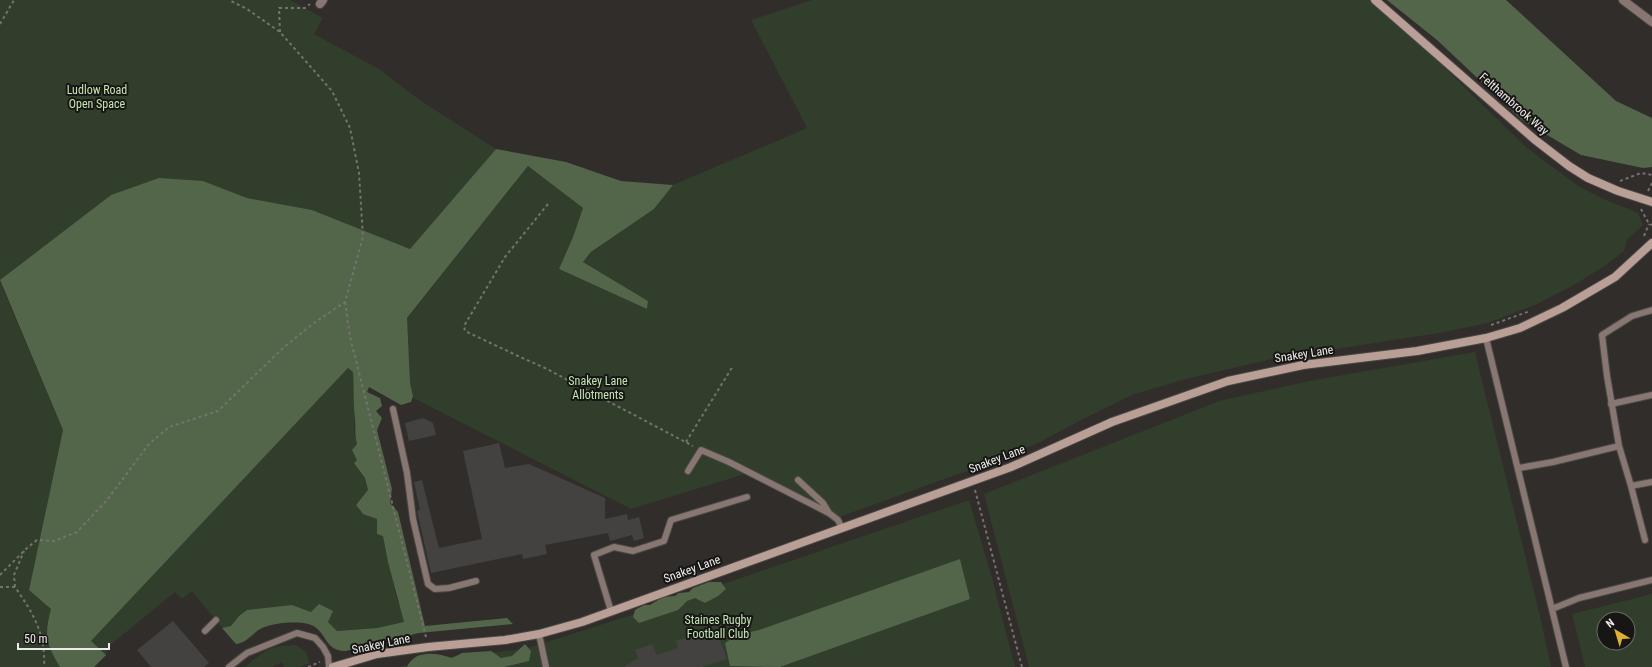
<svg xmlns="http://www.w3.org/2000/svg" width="1652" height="667" viewBox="0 0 1652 667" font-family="'Roboto Condensed',sans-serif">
<rect width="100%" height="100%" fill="#302d2b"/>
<path fill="#313e2b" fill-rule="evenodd" d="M0 0H290L323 18 314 34 379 69 421 101 496 149 410 249 312 210 247 198 203 181 111 195 0 280Z
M812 0H1375L1526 147 1578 186 1601 198 1638 213 1643 225 1627 240 1624 251 1606 265 1574 285 1537 304 1488 323 1439 333 1272 359 1182 380 1132 395 1083 419 1040 442 1000 459 831 520 798 500 745 474 631 509 364 373 528 166 583 208 573 237 559 269 647 309 648 301 583 262 591 252 654 209 673 185 807 128 751 20Z
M0 282 63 430 29 590 91 641 348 368 353 371 354 411 355 420 354 433 357 444V460L358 469 365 478 368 491 356 505 363 514 377 519V534L383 535 396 595 405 622 377 628 337 631 328 622 311 612 292 605 239 616 231 626 222 628 192 591 182 599 175 592 109 646 106 655 94 667H0Z
M1475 352 1541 620 1551 667H1029L984 494 1219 401 1309 381Z
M969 500 992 578 1015 667H780L970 599 960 559 768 667H399L430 659 525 649 650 609Z
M1652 594V667H1585L1572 614ZM1604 619H1628V643H1604Z
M296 645 306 652 310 663 300 667H284L282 662 272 667H245C266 650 268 646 296 645Z"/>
<path fill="#53664a" d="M1387 0H1506L1616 101 1652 118V167L1643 168 1581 155 1522 120 1437 40Z
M496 149 566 162 621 181 673 185 654 209 591 252 583 262 648 301 647 309 559 269 573 237 583 208 528 166 407 318 410 383 413 396 411 402 401 405 369 387 367 392 380 398 382 406 376 411 382 418 377 430 392 489 390 503 398 512 425 626 507 618 513 624 419 633 346 651C323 652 327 628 308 624 296 621 273 623 262 628 252 633 247 643 236 644L222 628 231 626 239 616 247 610 292 605 311 612 319 604 333 611 328 622 337 631 377 628 404 622 388 562 383 536 377 534V519L363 514 356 505 368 490 365 478 354 463 357 460 352 450 357 444C354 433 356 429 355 419 353 403 354 387 353 372L348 368 91 641 106 655 94 667H60C46 644 44 635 51 609L29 590 63 430 0 280 111 195 159 178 203 181 247 198 312 210 410 249Z
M960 559 970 599 780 667 730 666 725 643 737 635 759 630Z
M709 582H721L726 589 718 596 705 603 695 598 687 601 678 610 639 623 633 617 635 610 644 605H650L663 597 675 596 679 593 689 592 693 588Z
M525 644 531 651 529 661 504 667H407C415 649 437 653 452 658L462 653 491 651 501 658 512 656Z"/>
<path fill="#444240" d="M423 418 433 423 436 435 409 441 405 423Z
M499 443 505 468 529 464 605 498V519L627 514 628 520 639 517 644 538 634 541 632 535 610 541 608 533 545 545 547 554 523 559 522 554 431 573 417 511 420 510 414 482 422 480 439 548 482 539 463 451Z
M173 621 209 663 204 667H151L137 650Z
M710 629 715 636 718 635 727 659 702 667H624L638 658 635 650 652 644 657 655 678 648 676 641Z"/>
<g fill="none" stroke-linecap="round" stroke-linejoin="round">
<defs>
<path id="lane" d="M1486 338 1566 667
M1611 404 1652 395
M393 409 407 473 413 519 428 584 435 589 449 588 476 581
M1619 446 1631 486 1652 482
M1519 468 1553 462 1619 446 1607 376 1602 335 1632 316 1652 310
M688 471 701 450 729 462 829 513 838 520 842 528
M798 480 823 503 829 513
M1631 486 1645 540
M1552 609 1579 598 1652 580
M611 611 594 555 614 547 633 551 664 541 671 520 747 497
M205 631 216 620
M539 634 546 667
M229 667 247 653 297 633 315 638 323 647 328 656 329 667"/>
<path id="street" d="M1623 0 1652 22
M320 4 323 0"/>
<path id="secondary" d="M1375 0 1534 139 1569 166 1588 178 1618 191 1652 202
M333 667 377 654 428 647 505 640 539 634 582 622 1011 467 1112 422 1228 381 1303 365 1417 351 1486 338 1520 328 1562 308 1615 277 1652 243"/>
</defs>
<use href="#lane" stroke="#4a4846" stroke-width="8"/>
<use href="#street" stroke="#4a4846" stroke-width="10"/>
<use href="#secondary" stroke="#4a4846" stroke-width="10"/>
<path stroke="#757270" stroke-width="2" stroke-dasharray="3 3" stroke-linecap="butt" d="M0 24 14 0
M280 32 279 8H305L310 4
M1620 181 1641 173 1652 175
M1648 191 1652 183
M548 204 505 257 464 326 465 331 518 356 545 368 693 446
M1641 209 1649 224 1652 225
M1644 236 1649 224
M345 302 350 337 426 637
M1491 325 1530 311
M686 442 733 366
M975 490 1022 667
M0 575 27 548 37 540 54 541 77 532 107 500 149 444 169 427 218 411 284 347 314 323 345 302 363 237 359 173 350 128 332 91 280 32 247 9 229 0
M0 587H15C33 613 46 634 44 667
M15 587 14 575 24 551
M308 667 320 662"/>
<use href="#lane" stroke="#877671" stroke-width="6"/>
<use href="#street" stroke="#877671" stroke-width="8"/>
<use href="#secondary" stroke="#ba9f97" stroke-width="8"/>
</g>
<g text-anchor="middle" stroke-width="4" stroke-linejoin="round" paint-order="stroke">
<g font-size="12" fill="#c2e6b2" stroke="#171615">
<text x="97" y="94">Ludlow Road<tspan x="97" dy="14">Open Space</tspan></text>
<text x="598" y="385">Snakey Lane<tspan x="598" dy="14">Allotments</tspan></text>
<text x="718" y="624">Staines Rugby<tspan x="718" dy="14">Football Club</tspan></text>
</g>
<g font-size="12" fill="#ecebe9" stroke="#171615">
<text transform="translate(1514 104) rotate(41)" y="4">Felthambrook Way</text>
<text transform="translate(1304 354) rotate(-9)" y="4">Snakey Lane</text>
<text transform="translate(997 459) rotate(-21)" y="4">Snakey Lane</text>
<text transform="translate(692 569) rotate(-20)" y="4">Snakey Lane</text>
<text transform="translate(381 644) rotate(-12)" y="4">Snakey Lane</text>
</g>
</g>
<g transform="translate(1616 631) rotate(322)"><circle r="19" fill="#171615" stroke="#6c6b6a"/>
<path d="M0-3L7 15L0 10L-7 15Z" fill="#ddb133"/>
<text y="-6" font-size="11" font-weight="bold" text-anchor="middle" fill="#ecebe9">N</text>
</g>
<path d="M18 643v6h91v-6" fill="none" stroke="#ecebe9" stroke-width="2"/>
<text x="24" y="643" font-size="12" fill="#ecebe9" stroke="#171615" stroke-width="3" paint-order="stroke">50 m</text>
</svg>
